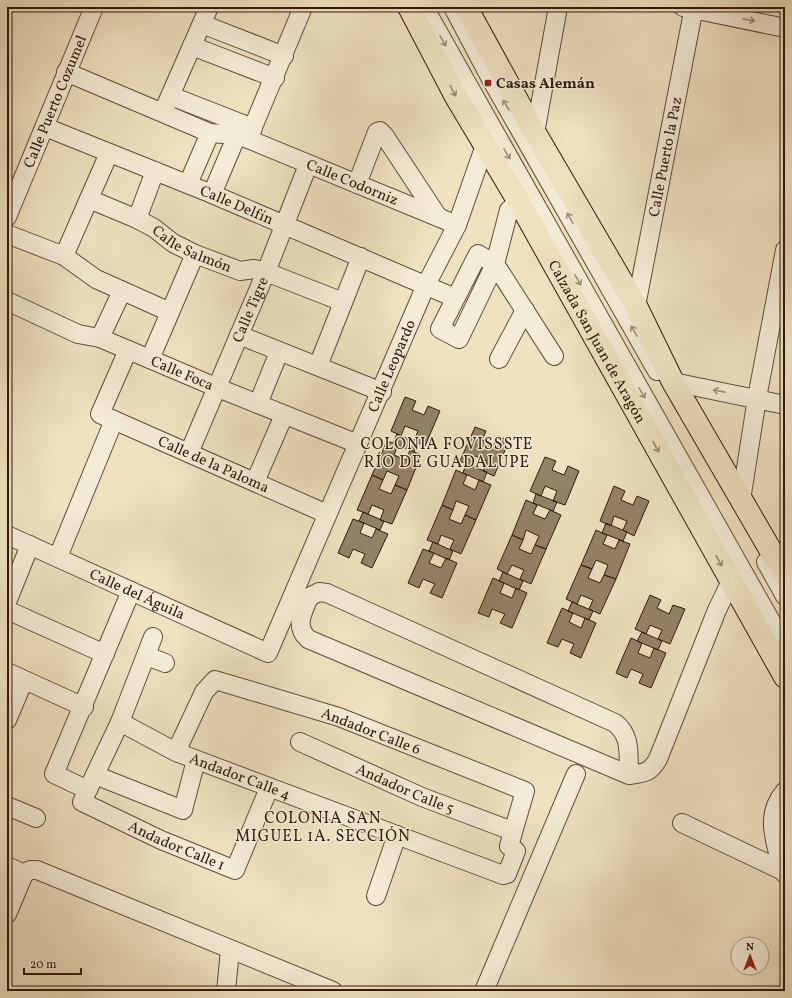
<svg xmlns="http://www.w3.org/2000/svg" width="792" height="998" viewBox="0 0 792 998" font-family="Vollkorn,serif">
<rect width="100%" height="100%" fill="#efe2c1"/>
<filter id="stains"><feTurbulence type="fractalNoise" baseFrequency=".005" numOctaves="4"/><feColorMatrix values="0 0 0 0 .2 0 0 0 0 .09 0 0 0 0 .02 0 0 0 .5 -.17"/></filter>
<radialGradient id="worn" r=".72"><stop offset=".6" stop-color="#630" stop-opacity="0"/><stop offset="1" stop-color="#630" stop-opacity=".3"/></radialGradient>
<path fill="#938269" stroke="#2f1909" d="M405 397 416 401 412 410 424 415 428 406 440 411 425 446 414 441 418 431 405 426 401 436 391 431Z
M475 427 486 431 482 440 494 445 498 436 509 441 494 476 483 471 487 461 475 456 471 466 460 461Z
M397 434 417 443 414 452 393 443Z
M387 441 398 445 394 455 406 460 410 450 421 455 407 490 395 485 399 476 387 471 383 480 372 475Z
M545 457 556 461 552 470 564 475 568 466 579 471 565 505 553 501 557 491 545 486 541 496 530 491Z
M466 464 487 472 483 482 463 473Z
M456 470 467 475 463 484 475 490 479 480 491 485 476 520 465 515 469 506 456 501 453 510 442 505Z
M372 475 383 480 379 489 391 494 395 485 407 490 392 524 380 520 384 510 372 505 368 514 357 510Z
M614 486 625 491 621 500 633 505 637 496 649 501 634 536 623 530 627 521 614 516 611 526 600 521Z
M536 494 557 502 553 511 533 503Z
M526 500 537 505 533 514 545 519 550 510 561 515 546 549 535 545 539 536 526 530 523 540 512 535Z
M442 505 453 510 449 519 461 524 465 515 476 520 461 554 450 549 454 540 441 535 438 544 427 540Z
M363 512 384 521 380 530 359 521Z
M353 519 364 523 360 533 372 538 376 529 388 534 372 568 361 563 365 554 353 549 349 558 338 553Z
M606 523 627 532 623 541 602 533Z
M596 530 607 535 603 544 615 549 619 540 630 544 616 579 604 575 608 565 596 560 592 569 581 565Z
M512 535 523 540 519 549 531 554 535 545 546 549 531 584 520 579 524 570 512 565 507 574 497 569Z
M433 542 453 551 449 560 429 551Z
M423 549 434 553 429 563 441 568 446 558 457 563 442 598 430 593 435 584 423 579 419 588 408 583Z
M581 565 592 569 588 578 600 583 604 575 616 579 600 614 589 609 593 600 581 595 577 604 566 599Z
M503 572 523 581 519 590 499 581Z
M493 578 504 583 500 593 512 598 516 588 527 593 512 628 500 623 505 614 492 609 489 617 478 613Z
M650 595 661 600 657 608 669 614 673 605 685 609 670 644 658 639 662 630 650 625 646 634 635 629Z
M572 602 593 611 589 620 568 611Z
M562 608 573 613 569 622 581 628 585 618 596 623 581 658 570 653 574 644 562 639 558 647 547 643Z
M642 632 662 641 658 650 637 641Z
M631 638 642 643 638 653 650 658 654 648 666 653 651 688 639 683 643 674 631 669 627 678 616 673Z"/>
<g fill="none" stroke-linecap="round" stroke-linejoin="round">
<defs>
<g id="minor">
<path d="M424 7 785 646"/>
<path d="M453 7 491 79 657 371"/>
<path d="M683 7 785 28"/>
<path d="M202 24 284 56"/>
<path d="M192 46 275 78"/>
<path id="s1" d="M66 72 210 133 237 135 248 139 457 225"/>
<path d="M171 96 253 128"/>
<path d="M163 112 209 7"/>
<path id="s2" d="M45 127 212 194 455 298"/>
<path d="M535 133 558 7"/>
<path d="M248 139 303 7"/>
<path d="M188 184 210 133"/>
<path d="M357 184 377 132 380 131 384 135 438 217"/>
<path d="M212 194 237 135"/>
<path id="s3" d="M89 199 137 219 154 228 173 243 195 254 240 271 254 269 266 272 343 302"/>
<path d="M519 202 509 210 495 264 459 339 440 329 478 254 495 264 554 356"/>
<path id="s4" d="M7 217 94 7"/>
<path d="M137 219 155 171"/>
<path d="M7 234 64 256 96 279 170 312"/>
<path d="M64 256 109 153"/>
<path id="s5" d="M7 301 78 334 100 338 218 388 358 444"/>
<path id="s6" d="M636 306 694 7"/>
<path d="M239 335 382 392"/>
<path d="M100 338 122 291"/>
<path id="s7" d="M128 350 100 414 327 514"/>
<path d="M150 359 195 254"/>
<path d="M499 359 525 310"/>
<path d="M318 366 361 257"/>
<path d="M673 382 785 405"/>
<path d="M258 404 279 352"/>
<path id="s8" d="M189 453 266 272 308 165"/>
<path d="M255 482 284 415"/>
<path d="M741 500 757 398 785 250"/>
<path id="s9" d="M7 535 268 653 426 285 457 225 485 145"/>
<path d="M58 557 114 420"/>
<path d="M766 562 785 596"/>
<path d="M7 602 30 545"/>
<path d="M7 610 105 654"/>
<path id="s10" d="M153 637 120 722 82 802 161 840 235 870 269 788"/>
<path d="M147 656 165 663"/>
<path d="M7 672 84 707"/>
<path d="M7 720 24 680"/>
<path id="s11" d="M120 722 176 752 503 875 507 874 516 851 509 846 525 791 339 717 215 680 204 692 176 752"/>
<path id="s12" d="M300 742 422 797 512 831"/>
<path d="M95 775 183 810 196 760"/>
<path d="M629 775C628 756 632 736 615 723L327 593 319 592 309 597C303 613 294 625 308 639L629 775C645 773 650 773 658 759L717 610 731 581"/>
<path d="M88 790 54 774 131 591"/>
<path d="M785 791C768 811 772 830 778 853 780 860 781 868 785 874"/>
<path d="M7 806 36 818"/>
<path d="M682 823 783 871"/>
<path d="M7 866 24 874"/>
<path d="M376 896 397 835"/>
<path d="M7 914 24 874 30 870H37L333 991"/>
<path d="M226 991 230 950"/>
<path d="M484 991 576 774"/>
</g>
<g id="major">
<path id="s13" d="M409 7 455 95 519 202 785 677"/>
<path d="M466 7 535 133 636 306 673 382 785 575"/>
</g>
</defs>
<use href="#minor" stroke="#5f4b37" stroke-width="20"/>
<use href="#major" stroke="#2f1909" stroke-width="24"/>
<use href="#minor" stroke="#f5ecd7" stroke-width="18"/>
<use href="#major" stroke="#efe2c1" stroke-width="22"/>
</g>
<defs><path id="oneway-shaft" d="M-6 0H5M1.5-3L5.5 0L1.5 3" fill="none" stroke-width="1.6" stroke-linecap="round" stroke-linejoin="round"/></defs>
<g stroke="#9c8d7a">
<use href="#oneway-shaft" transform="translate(749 20) rotate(11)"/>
<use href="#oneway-shaft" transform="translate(443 41) rotate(61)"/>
<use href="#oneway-shaft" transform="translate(506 105) rotate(-120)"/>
<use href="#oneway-shaft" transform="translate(507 154) rotate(60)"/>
<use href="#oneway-shaft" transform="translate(570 218) rotate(-120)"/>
<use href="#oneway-shaft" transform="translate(578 280) rotate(60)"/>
<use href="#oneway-shaft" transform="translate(634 331) rotate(-120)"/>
<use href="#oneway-shaft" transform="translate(719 391) rotate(-169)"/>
<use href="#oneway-shaft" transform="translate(642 393) rotate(60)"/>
</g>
<g stroke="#99886e">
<use href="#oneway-shaft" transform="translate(453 91) rotate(62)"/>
<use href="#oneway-shaft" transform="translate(656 447) rotate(61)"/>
<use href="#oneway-shaft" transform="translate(719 561) rotate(61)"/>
</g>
<rect fill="#8f2418" stroke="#f5ecd7" stroke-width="1.5" x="484" y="79" width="8" height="8" rx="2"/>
<g text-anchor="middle" stroke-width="3" stroke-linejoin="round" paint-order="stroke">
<g font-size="15" font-weight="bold" fill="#2f1909" stroke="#f5ecd7" text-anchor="start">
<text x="496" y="88">Casas Alemán</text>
</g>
<g font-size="15" fill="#2f1909" stroke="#f5ecd7">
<text dy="5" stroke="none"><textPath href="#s4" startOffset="125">Calle Puerto Cozumel</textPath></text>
<text dy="5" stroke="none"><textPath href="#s6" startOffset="152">Calle Puerto la Paz</textPath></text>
<text dy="5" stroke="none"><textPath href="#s1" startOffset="308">Calle Codorniz</textPath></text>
<text dy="5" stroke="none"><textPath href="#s2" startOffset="207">Calle Delfín</textPath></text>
<text dy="5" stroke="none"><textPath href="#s3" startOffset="115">Calle Salmón</textPath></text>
<text dy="5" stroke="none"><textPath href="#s8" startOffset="156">Calle Tigre</textPath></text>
<text dy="5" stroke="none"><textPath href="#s13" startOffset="384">Calzada San Juan de Aragón</textPath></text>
<text dy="5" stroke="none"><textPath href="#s9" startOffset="599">Calle Leopardo</textPath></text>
<text dy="5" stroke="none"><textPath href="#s5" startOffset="190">Calle Foca</textPath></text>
<text dy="5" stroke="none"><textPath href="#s7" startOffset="194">Calle de la Paloma</textPath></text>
<text dy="5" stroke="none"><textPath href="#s9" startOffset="143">Calle del Águila</textPath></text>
<text transform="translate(371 731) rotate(21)" y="5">Andador Calle 6</text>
<text dy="5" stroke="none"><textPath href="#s11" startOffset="132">Andador Calle 4</textPath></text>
<text dy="5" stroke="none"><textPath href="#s12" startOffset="115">Andador Calle 5</textPath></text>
<text dy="5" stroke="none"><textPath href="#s10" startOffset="284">Andador Calle 1</textPath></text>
</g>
<g font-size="16" letter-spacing="1" fill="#2f1909" stroke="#f5ecd7">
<text x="447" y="449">COLONIA FOVISSSTE<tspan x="447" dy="18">RÍO DE GUADALUPE</tspan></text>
<text x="323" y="823">COLONIA SAN<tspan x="323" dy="18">MIGUEL 1A. SECCIÓN</tspan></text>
</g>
</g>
<rect width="792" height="998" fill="none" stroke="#efe2c1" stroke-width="24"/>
<rect x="8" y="8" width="776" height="982" fill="none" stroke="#2f1909" stroke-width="2"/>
<rect x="12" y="12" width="768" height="974" fill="none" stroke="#2f1909"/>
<g transform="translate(750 956)"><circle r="19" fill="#f5ecd7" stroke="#a69885"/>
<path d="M0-3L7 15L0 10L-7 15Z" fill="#8f2418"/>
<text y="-6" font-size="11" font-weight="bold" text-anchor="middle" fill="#2f1909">N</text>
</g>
<path d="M24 968v6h57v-6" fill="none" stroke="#2f1909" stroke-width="2"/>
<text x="30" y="968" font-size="12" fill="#2f1909" stroke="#f5ecd7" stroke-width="3" paint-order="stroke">20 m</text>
<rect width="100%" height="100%" filter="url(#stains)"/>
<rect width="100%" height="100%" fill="url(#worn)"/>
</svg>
